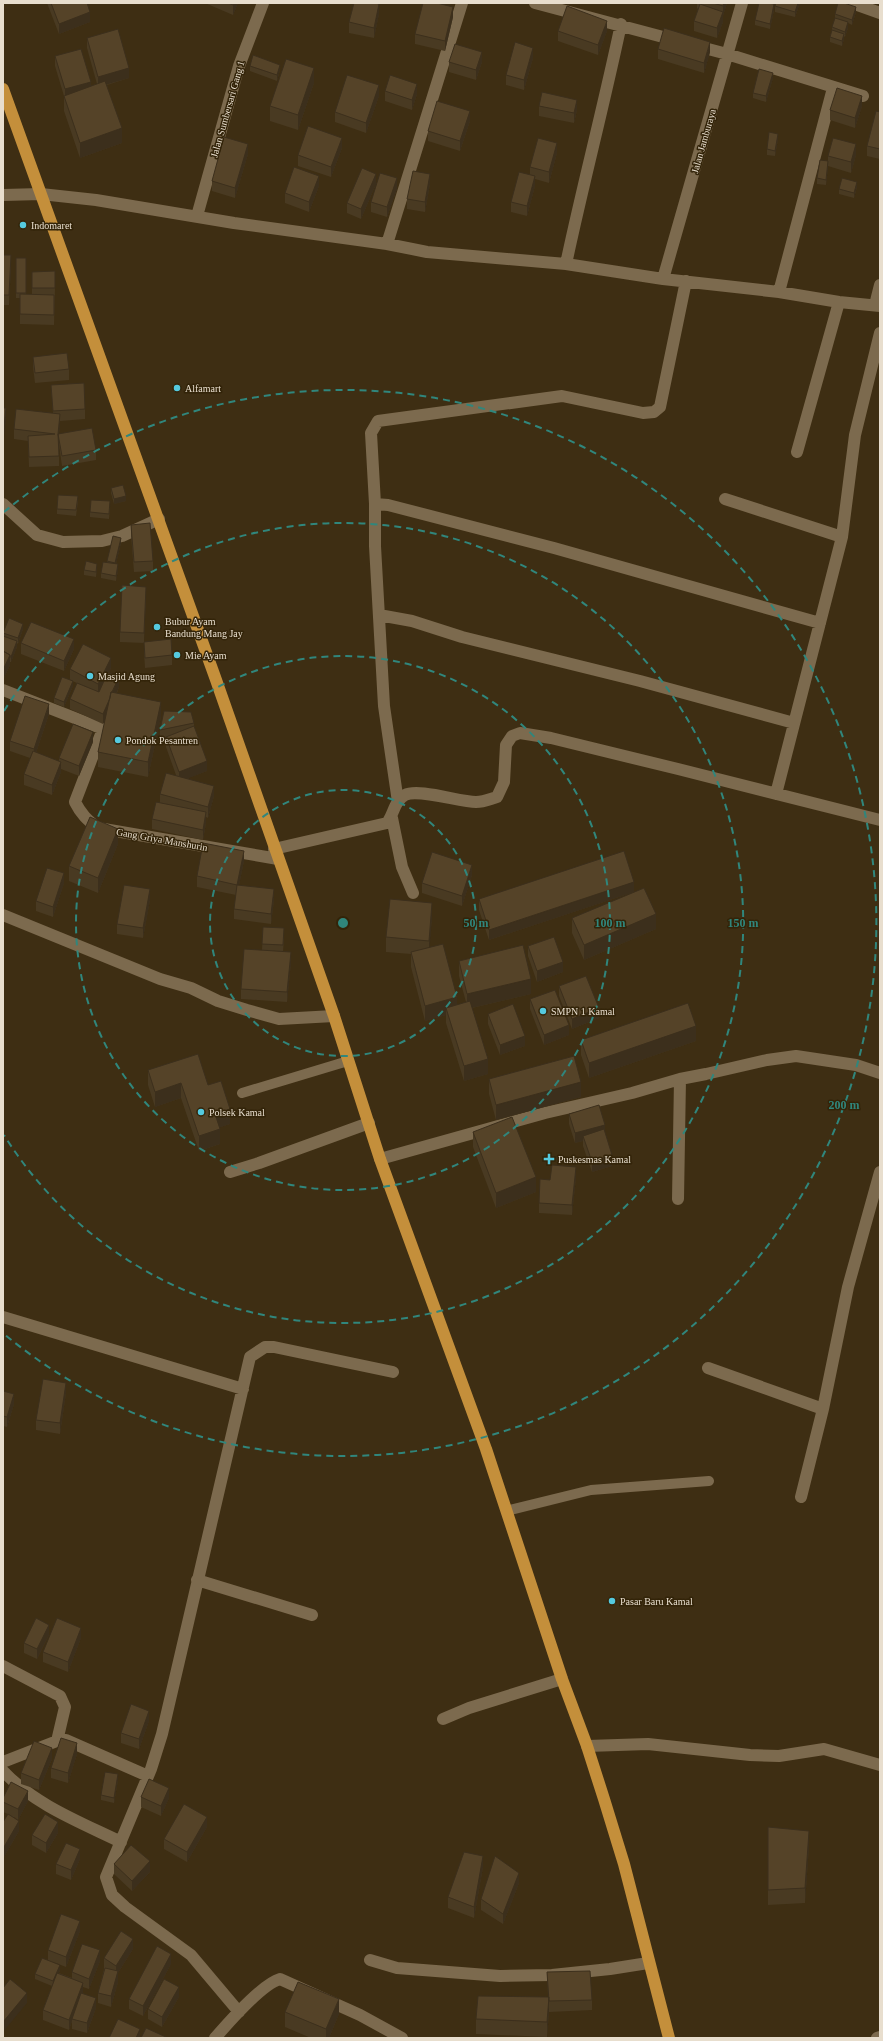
<svg xmlns="http://www.w3.org/2000/svg" width="883" height="2041" viewBox="0 0 883 2041" font-family="Georgia,serif">
<rect width="100%" height="100%" fill="#3e2e13"/>
<g fill="none" stroke-linecap="round" stroke-linejoin="round">
<path stroke="#7c6a4e" stroke-width="10" d="M242 1093 348 1061
M506 1511 591 1490 709 1481"/>
<path stroke="#7c6a4e" stroke-width="12" d="M535 3 727 54 863 96
M852 3 880 13
M3 195 41 194 96 200 234 223 387 244 427 252 566 264 663 279 779 292 839 302 880 306
M197 216 239 66 263 3
M387 244 462 3
M566 264C583 184 604 105 621 24
M663 279 742 3
M779 292 833 88
M875 305 880 285
M797 452 839 302
M725 499 842 537
M3 504 37 535 63 542 102 541 122 536 159 519
M375 504 371 433 378 421 562 396 643 413 654 412 660 407 686 281
M379 615 412 621 462 637 640 681 794 723
M3 690 103 729 75 802C81 814 87 820 98 828L278 859
M776 794 842 537 855 435 880 333
M398 802 384 706 375 546V504L388 505 554 548 820 623
M392 818 402 867 413 893
M274 849 387 823C394 814 394 801 405 795 418 788 460 802 476 802 484 802 490 799 497 797L504 782 506 745 512 736 520 733 551 738 678 769 880 820
M3 915 160 979 191 988 218 1001 247 1010 279 1019 334 1016
M380 1159 545 1113 632 1093 680 1079 706 1074 767 1060 796 1056 856 1065 880 1073
M230 1172 259 1163 369 1123
M678 1199 680 1079
M3 1317 243 1389
M708 1368 823 1409
M801 1497 823 1409 848 1287 880 1172
M197 1580 312 1615
M3 1666 60 1696 65 1707 57 1741
M443 1719 469 1708 562 1679
M587 1746 648 1744 750 1755 779 1756 824 1749 880 1765
M3 1762 57 1741 66 1740 148 1776
M3 1771C35 1805 80 1822 121 1842
M370 1960 397 1968 500 1976 552 1975 610 1969 648 1963
M239 2012 191 1955 125 1907 112 1895 106 1877 151 1769 162 1734 250 1357 265 1347H274L393 1372
M215 2038C228 2023 262 1984 280 1979L360 2015 402 2038
M877 2038 880 2037"/>
<path stroke="#c48f3b" stroke-width="12" d="M3 89 215 677 334 1016 380 1159 486 1449 562 1679 587 1746 604 1799 624 1864 669 2038"/>
</g>
<path fill="#493a22" d="M47 3H87L90 22 59 34Z
M205 3H238L233 15Z
M697 3H727L723 16V22L717 38 694 31V21L698 9 697 8Z
M800 3 795 17 775 12V6Z
M774 10 770 29 755 25V20Z
M856 12 852 25 848 23V28L845 37 844 36V39L842 46 830 42V37L832 30V27L835 19V14Z
M379 14 374 38 349 33V22Z
M453 17 445 51 415 44V34Z
M558 31H607L598 55 558 41Z
M87 38 129 78 107 85 122 143 80 158 64 111V96L55 66V56L91 86 97 84 87 48Z
M658 49 710 52 704 73 658 59Z
M533 58 524 90 506 85V75Z
M449 62H482L476 80 449 72Z
M250 66 280 70 277 81 250 71Z
M773 78 766 102 753 98V93Z
M314 83 298 130 270 121V106Z
M385 91 417 94 412 110 385 101Z
M379 96 366 133 335 122V112Z
M539 106 577 110 574 123 539 116Z
M862 106 855 128 830 120V110Z
M880 112V159L867 156V146Z
M470 121 460 151 428 141V131Z
M778 139 775 156 767 155V149Z
M342 148 331 177 298 166V155Z
M557 153 549 183 535 179V186L527 216 511 212V202L530 174V167Z
M248 154 235 198 212 191V181Z
M856 155 851 173 828 166V156Z
M828 166 826 185 817 184V178Z
M376 184 361 219 347 213V203Z
M430 184 425 212 407 209V199Z
M319 186 309 212 285 203V193Z
M857 187 854 198 839 194V189Z
M397 189 387 217 371 212V202Z
M3 255 11 265 9 305H3Z
M16 258H26V294H32V272L55 288 54 325 20 324V298H16Z
M33 357 69 369V380L35 383 33 367Z
M51 385 85 409V419L60 421 59 434 96 450V460L62 466 59 445V466L29 467 28 441 14 439V429L53 413Z
M111 488 126 501 114 504 111 493Z
M78 501 76 516 57 514V509Z
M110 506 109 519 90 517V512Z
M131 525 153 561V571L134 572 131 535Z
M121 543 116 564 118 570 116 581 101 578V573L107 563V561Z
M97 569 96 577 84 575V570Z
M146 597 144 642 172 655V665L145 668 144 652V643L120 642V632Z
M23 629 18 644 17 643V647L11 662H10V665L3 680V633Z
M21 643 74 649 64 671 21 654Z
M111 668 109 672 119 687 117 693 161 717 148 777 98 767V752L106 717 103 724 70 709V699L77 683 70 680V669Z
M73 686 64 707 54 703V698Z
M49 714 36 753 59 761V758L93 742 79 776 61 769V772L52 795 24 785V774L30 758 10 751V741Z
M194 723V726L207 771 188 778 214 796 208 818 206 817V823L203 840 152 829V819L160 803V794L176 775 166 747V739L160 740V730Z
M118 844 98 893 69 881V866Z
M244 861 239 885 274 900 271 924 234 919V909L236 895 197 887V876Z
M472 875 462 906 422 893V883Z
M64 883 53 917 36 911V901Z
M634 892 489 940 479 910V899Z
M150 900 143 938 117 934V924Z
M432 918 429 947 457 1005 466 1002 459 976V961L531 994 472 1008 488 1074 464 1081 446 1023V1015L425 1021 411 967V954L386 952V937Z
M572 918 656 929 584 960 572 933Z
M263 927 284 938 283 952 291 962 287 1002 241 999V989L262 950Z
M528 946 563 972 537 982 528 956Z
M559 986 599 1018 572 1029 559 996Z
M530 999 569 1035 544 1045 530 1009Z
M488 1014 525 1046 500 1055 488 1024Z
M581 1040 696 1041 589 1078 581 1055Z
M148 1070 208 1085 230 1124 220 1127V1144L199 1151 181 1098 155 1107 148 1085Z
M489 1079 581 1097 496 1120 489 1094Z
M569 1114 605 1134 612 1166 592 1172 583 1146V1141L575 1143 569 1124Z
M473 1132 536 1192 496 1208 473 1147Z
M576 1177 572 1215 539 1213V1203L550 1180Z
M3 1391 14 1404 7 1427 3 1426Z
M66 1393 60 1434 36 1430V1420Z
M49 1635 37 1659 24 1653V1643Z
M81 1638 68 1672 43 1662V1652Z
M149 1721 139 1749 121 1743V1733Z
M77 1754 68 1783 51 1778V1768Z
M52 1759 39 1790 21 1784V1773Z
M118 1780 114 1803 101 1800V1795Z
M141 1797 169 1798 161 1816 141 1807Z
M3 1798 28 1801 18 1820 14 1817 19 1831 4 1857H3V1822L8 1814 3 1812Z
M207 1827 187 1862 164 1849V1839Z
M768 1827 809 1846 805 1903 768 1905Z
M58 1833 46 1853 32 1845V1835Z
M80 1859 71 1880 56 1874V1864Z
M114 1864 150 1872 132 1891 114 1874Z
M483 1867 474 1918 448 1908V1897Z
M519 1883 503 1924 481 1910V1899Z
M80 1931 66 1967 53 1962 60 1970 59 1973 72 1978V1972L100 1961 89 1989 83 1987V1993L96 2008 87 2033 72 2029V2021L69 2030 43 2020V2010L52 1986 35 1979V1974L48 1960V1950Z
M133 1949 118 1973V1982L111 2007 98 2003V1993L104 1969V1958Z
M171 1964 143 2016 129 2009V1999Z
M547 1972 592 2000V2010L549 2012 547 2037 476 2034V2019L548 1997Z
M179 1997 162 2027 148 2019V2009Z
M285 2012 339 2014 329 2038H311L285 2027Z"/>
<path fill="#3c2f1c" d="M234 3H238L233 15V5Z
M724 3H727L723 16V6Z
M798 3H800L795 17V12Z
M379 4V14L374 38V28Z
M774 4V10L770 29V24Z
M453 7V17L445 51V41Z
M856 7V12L852 25V20Z
M90 12V22L59 34V24Z
M723 12V22L717 38V28Z
M607 21V31L598 55V45Z
M848 22V28L845 37V32Z
M844 34V39L842 46V41Z
M710 42V52L704 73V63Z
M533 48V58L524 90V80Z
M482 52V62L476 80V70Z
M280 65V70L277 81V75Z
M129 68V78L98 87V77Z
M314 68V83L298 130V115Z
M773 73V78L766 102V96Z
M91 82V92L65 99V89Z
M417 84V94L412 110V100Z
M379 85V96L366 133V123Z
M862 96V106L855 128V118Z
M577 100V110L574 123V113Z
M470 111V121L460 151V141Z
M122 128V143L80 158V143Z
M778 134V139L775 156V151Z
M342 138V148L331 177V167Z
M557 143V153L549 183V172Z
M248 144V154L235 198V188Z
M856 144V155L851 173V162Z
M828 161V166L826 185V180Z
M376 174V184L361 219V209Z
M430 174V184L425 212V202Z
M319 176V186L309 212V202Z
M535 176V186L527 216V206Z
M397 178V189L387 217V207Z
M857 182V187L854 198V193Z
M11 255V265L9 305V295Z
M6 408V419L3 446V436Z
M60 414V424L59 437 58 434Z
M126 496V501L114 504V499Z
M121 538V543L115 568V563Z
M97 564V569L96 577V572Z
M118 564V570L116 581V576Z
M146 587V597L144 643V633Z
M23 624V629L18 644V638Z
M74 639V649L64 671V661Z
M17 641V647L11 662V657Z
M10 655V665L3 680V670Z
M111 658V668L98 694V684Z
M119 677V687L103 724V714Z
M73 681V686L64 707V702Z
M161 702V717L148 777V762Z
M49 704V714L34 759V749Z
M93 732V742L79 776V766Z
M207 761V771L179 782V772Z
M61 762V772L52 795V785Z
M214 786V796L208 818V807Z
M206 812V823L203 840V830Z
M118 829V844L98 893V878Z
M244 851V861L237 895V885Z
M472 865V875L462 906V896Z
M64 873V883L53 917V907Z
M634 882V892L489 940V930Z
M150 889V900L143 938V928Z
M274 889V900L271 924V914Z
M432 903V918L429 956V941Z
M656 914V929L584 960V945Z
M291 952V962L287 1002V992Z
M563 962V972L537 982V971Z
M531 979V994L467 1009V994Z
M457 997V1012L446 1008V1015L425 1021V1006Z
M599 1008V1018L572 1029V1019Z
M569 1025V1035L544 1045V1035Z
M696 1026V1041L589 1078V1063Z
M525 1036V1046L500 1055V1045Z
M488 1059V1074L464 1081V1066Z
M581 1082V1097L496 1120V1105Z
M181 1083V1098L155 1107V1092Z
M230 1109V1124L215 1129V1114Z
M605 1125V1135L583 1136V1141L575 1143V1133Z
M220 1129V1144L199 1151V1136Z
M612 1155V1166L592 1172V1162Z
M576 1167V1177L572 1215V1205Z
M536 1177V1192L496 1208V1193Z
M66 1383V1393L60 1434V1423Z
M14 1394V1404L7 1427V1417Z
M49 1625V1635L37 1659V1649Z
M81 1628V1638L68 1672V1662Z
M149 1711V1721L139 1749V1739Z
M77 1743V1754L68 1783V1773Z
M52 1748V1759L39 1790V1780Z
M118 1774V1780L114 1803V1798Z
M169 1788V1798L161 1816V1806Z
M28 1791V1801L18 1820V1809Z
M207 1817V1827L187 1862V1852Z
M19 1821V1831L4 1857V1847Z
M58 1822V1833L46 1853V1843Z
M809 1831V1846L805 1903V1888Z
M80 1849V1859L71 1880V1870Z
M483 1856V1867L474 1918V1907Z
M150 1861V1872L132 1891V1881Z
M519 1873V1883L503 1924V1914Z
M80 1921V1931L66 1967V1957Z
M133 1939V1949L118 1973V1982L111 2007V1996L116 1976V1966Z
M100 1950V1961L89 1989V1979Z
M171 1954V1964L143 2016V2006Z
M60 1965V1970L53 1987V1981Z
M83 1983V1993L73 2019H72V2021L69 2030V2020Z
M179 1987V1997L162 2027V2017Z
M27 1993V2003L3 2032V2022Z
M549 1997V2012L547 2037V2022Z
M96 1998V2008L87 2033V2023Z
M339 1999V2014L329 2038H326V2029Z
M140 2029V2038H136Z"/>
<path fill="#554328" stroke="#3c2f1c" d="M51 3H87L90 12 59 24Z
M228 3H234L233 5Z
M354 3H375L379 4 374 28 349 22Z
M423 3H437L453 7 445 41 415 34Z
M713 3H724L723 6Z
M759 3H768L774 4 770 24 755 20Z
M776 3H798L795 12 775 6Z
M838 3H844L856 7 852 20 835 14Z
M700 4 723 12 717 28 694 21Z
M567 6 607 21 598 45 558 31Z
M835 18 848 22 845 32 832 27Z
M664 28 710 42 704 63 658 49Z
M118 29 129 68 98 77 87 38Z
M832 30 844 34 842 41 830 37Z
M515 42 533 48 524 80 506 75Z
M455 44 482 52 476 70 449 62Z
M81 49 91 82 65 89 55 56Z
M253 55 280 65 277 75 250 66Z
M286 59 314 68 298 115 270 106Z
M759 69 773 73 766 96 753 93Z
M347 75 379 85 366 123 335 112Z
M390 75 417 84 412 100 385 91Z
M105 81 122 128 80 143 64 96Z
M837 88 862 96 855 118 830 110Z
M542 92 577 100 574 113 539 106Z
M437 101 470 111 460 141 428 131Z
M876 111 880 112V149L867 146Z
M308 126 342 138 331 167 298 155Z
M769 132 778 134 775 151 767 149Z
M224 137 248 144 235 188 212 181Z
M538 138 557 143 549 172 530 167Z
M833 138 856 144 851 162 828 156Z
M820 160 828 161 826 180 817 178Z
M294 167 319 176 309 202 285 193Z
M362 168 376 174 361 209 347 203Z
M413 171 430 174 425 202 407 199Z
M519 172 535 176 527 206 511 202Z
M380 173 397 178 387 207 371 202Z
M842 178 857 182 854 193 839 189Z
M3 255H11L9 295H3Z
M16 258H26V293H16Z
M55 271V288H32V272Z
M20 294 54 295V315L20 314Z
M67 353 69 369 35 373 33 357Z
M84 383 85 409 53 411 51 385Z
M3 408H6L3 436Z
M16 409 60 414 58 434 59 456 29 457 28 436 55 434 14 429Z
M92 428 96 450 62 456 58 434Z
M123 485 126 496 114 499 111 488Z
M58 495 78 496 76 510 57 509Z
M91 500 110 501 109 514 90 512Z
M150 523 153 561 134 562 131 525Z
M113 536 121 538 115 563 107 561Z
M86 561 97 564 96 572 84 570Z
M103 562 118 564 116 576 101 573Z
M122 585 146 587 144 633 120 632Z
M9 618 23 624 18 638 3 633Z
M31 622 74 639 64 661 21 643Z
M3 636 17 641 11 657H10V655L3 651Z
M171 639 172 655 145 658 144 642Z
M83 644 111 658 98 684 70 669Z
M3 651 10 655 3 670Z
M108 672 119 677 112 692H111L110 698 103 714 70 699 77 683 99 692Z
M62 677 73 681 64 702 54 698Z
M111 692 161 702 148 762 98 752Z
M25 696 49 704 34 749 10 741Z
M164 711 191 712 194 723 160 730Z
M73 724 93 732 79 766 59 758Z
M194 726 207 761 179 772 166 737Z
M33 751 61 762 52 785 24 774Z
M166 773 214 786 208 807 160 794Z
M156 802 206 812 203 830 152 819Z
M90 817 118 829 98 878 69 866Z
M203 843 244 851 237 885 197 876Z
M624 851 634 882 489 930 479 899Z
M432 852 472 865 462 896 422 883Z
M47 868 64 873 53 907 36 901Z
M124 885 150 889 143 928 117 924Z
M237 885 274 889 271 914 234 909Z
M644 888 656 914 584 945 572 918Z
M390 899 432 903 429 941 386 937Z
M263 927 284 928 283 945 262 944Z
M554 937 563 962 537 971 528 946Z
M443 944 457 997 425 1006 411 952Z
M523 945 531 979 467 994 459 961Z
M244 949 291 952 287 992 241 989Z
M586 976 599 1008 572 1019 559 986Z
M555 990 569 1025 544 1035 530 999Z
M470 1001 488 1059 464 1066 446 1008Z
M688 1003 696 1026 589 1063 581 1040Z
M513 1004 525 1036 500 1045 488 1014Z
M198 1054 208 1085 221 1081 230 1109 215 1114 220 1129 199 1136 181 1083 155 1092 148 1070Z
M574 1056 581 1082 496 1105 489 1079Z
M599 1105 605 1125 575 1133 569 1114Z
M512 1117 536 1177 496 1193 473 1132Z
M604 1129 612 1155 592 1162 583 1136Z
M552 1165 576 1167 572 1205 539 1203 540 1179 550 1180Z
M43 1379 66 1383 60 1423 36 1420Z
M3 1391 14 1394 7 1417 3 1416Z
M36 1618 49 1625 37 1649 24 1643Z
M57 1618 81 1628 68 1662 43 1652Z
M131 1704 149 1711 139 1739 121 1733Z
M61 1738 77 1743 68 1773 51 1768Z
M34 1741 52 1748 39 1780 21 1773Z
M105 1772 118 1774 114 1798 101 1795Z
M149 1779 169 1788 161 1806 141 1797Z
M11 1782 28 1791 18 1809 3 1802V1798Z
M184 1804 207 1817 187 1852 164 1839Z
M8 1814 19 1821 4 1847H3V1822Z
M45 1814 58 1822 46 1843 32 1835Z
M768 1827 809 1831 805 1888 768 1890Z
M66 1843 80 1849 71 1870 56 1864Z
M131 1845 150 1861 132 1881 114 1864Z
M464 1852 483 1856 474 1907 448 1897Z
M495 1856 519 1873 503 1914 481 1899Z
M61 1914 80 1921 66 1957 48 1950Z
M121 1931 133 1939 116 1966 104 1958Z
M82 1944 100 1950 89 1979 72 1972Z
M157 1946 171 1954 143 2006 129 1999Z
M42 1958 60 1965 53 1981 35 1974Z
M105 1968 118 1971 111 1996 98 1993Z
M590 1971 592 2000 549 2001 547 1972Z
M57 1973 83 1983 69 2020 43 2010Z
M10 1979 27 1993 3 2022V1988Z
M164 1979 179 1987 162 2017 148 2009Z
M298 1982 339 1999 326 2029 285 2012Z
M81 1993 96 1998 87 2023 72 2019Z
M478 1996 549 1997 547 2022 476 2019Z
M118 2019 140 2029 136 2038H109Z
M146 2028 166 2037V2038H141Z"/>
<g fill="none" stroke="#30867c" stroke-width="2" stroke-dasharray="7 5">
<circle cx="343" cy="923" r="133"/>
<circle cx="343" cy="923" r="267"/>
<path d="M4 711A400 400 0 1 1 4 1135"/>
<path d="M4 512A533 533 0 1 1 4 1334"/>
</g>
<g fill="#55cadf" stroke="#332409" stroke-width="1.5">
<circle cx="23" cy="225" r="4"/>
<circle cx="177" cy="388" r="4"/>
<circle cx="157" cy="627" r="4"/>
<circle cx="177" cy="655" r="4"/>
<circle cx="90" cy="676" r="4"/>
<circle cx="118" cy="740" r="4"/>
<circle cx="543" cy="1011" r="4"/>
<circle cx="201" cy="1112" r="4"/>
<path d="M547 1153h4v4h4v4h-4v4h-4v-4h-4v-4h4z"/>
<circle cx="612" cy="1601" r="4"/>
</g>
<g text-anchor="middle" stroke-width="3" stroke-linejoin="round" paint-order="stroke">
<g font-size="10" fill="#e8dece" stroke="#332409">
<text transform="translate(227 109) rotate(-74)" y="4">Jalan Sumbersari Gang 1</text>
<text transform="translate(703 141) rotate(-74)" y="4">Jalan Jamburaya</text>
<text transform="translate(162 839) rotate(10)" y="4">Gang Griya Manshurin</text>
</g>
<g font-size="10" fill="#e8dece" stroke="#332409" text-anchor="start">
<text x="31" y="229">Indomaret</text>
<text x="185" y="392">Alfamart</text>
<text x="165" y="625">Bubur Ayam<tspan x="165" dy="12">Bandung Mang Jay</tspan></text>
<text x="185" y="659">Mie Ayam</text>
<text x="98" y="680">Masjid Agung</text>
<text x="126" y="744">Pondok Pesantren</text>
<text x="551" y="1015">SMPN 1 Kamal</text>
<text x="209" y="1116">Polsek Kamal</text>
<text x="558" y="1163">Puskesmas Kamal</text>
<text x="620" y="1605">Pasar Baru Kamal</text>
</g>
</g>
<circle cx="343" cy="923" r="6" fill="#30867c" stroke="#332409" stroke-width="2"/>
<g font-size="12" text-anchor="middle" font-weight="bold" fill="#30867c" stroke="#332409" stroke-width="3" stroke-linejoin="round" paint-order="stroke">
<text x="476" y="927">50 m</text>
<text x="610" y="927">100 m</text>
<text x="743" y="927">150 m</text>
<text x="844" y="1109">200 m</text>
</g>
<rect width="883" height="2041" fill="none" stroke="#e8dece" stroke-width="8"/>
</svg>
